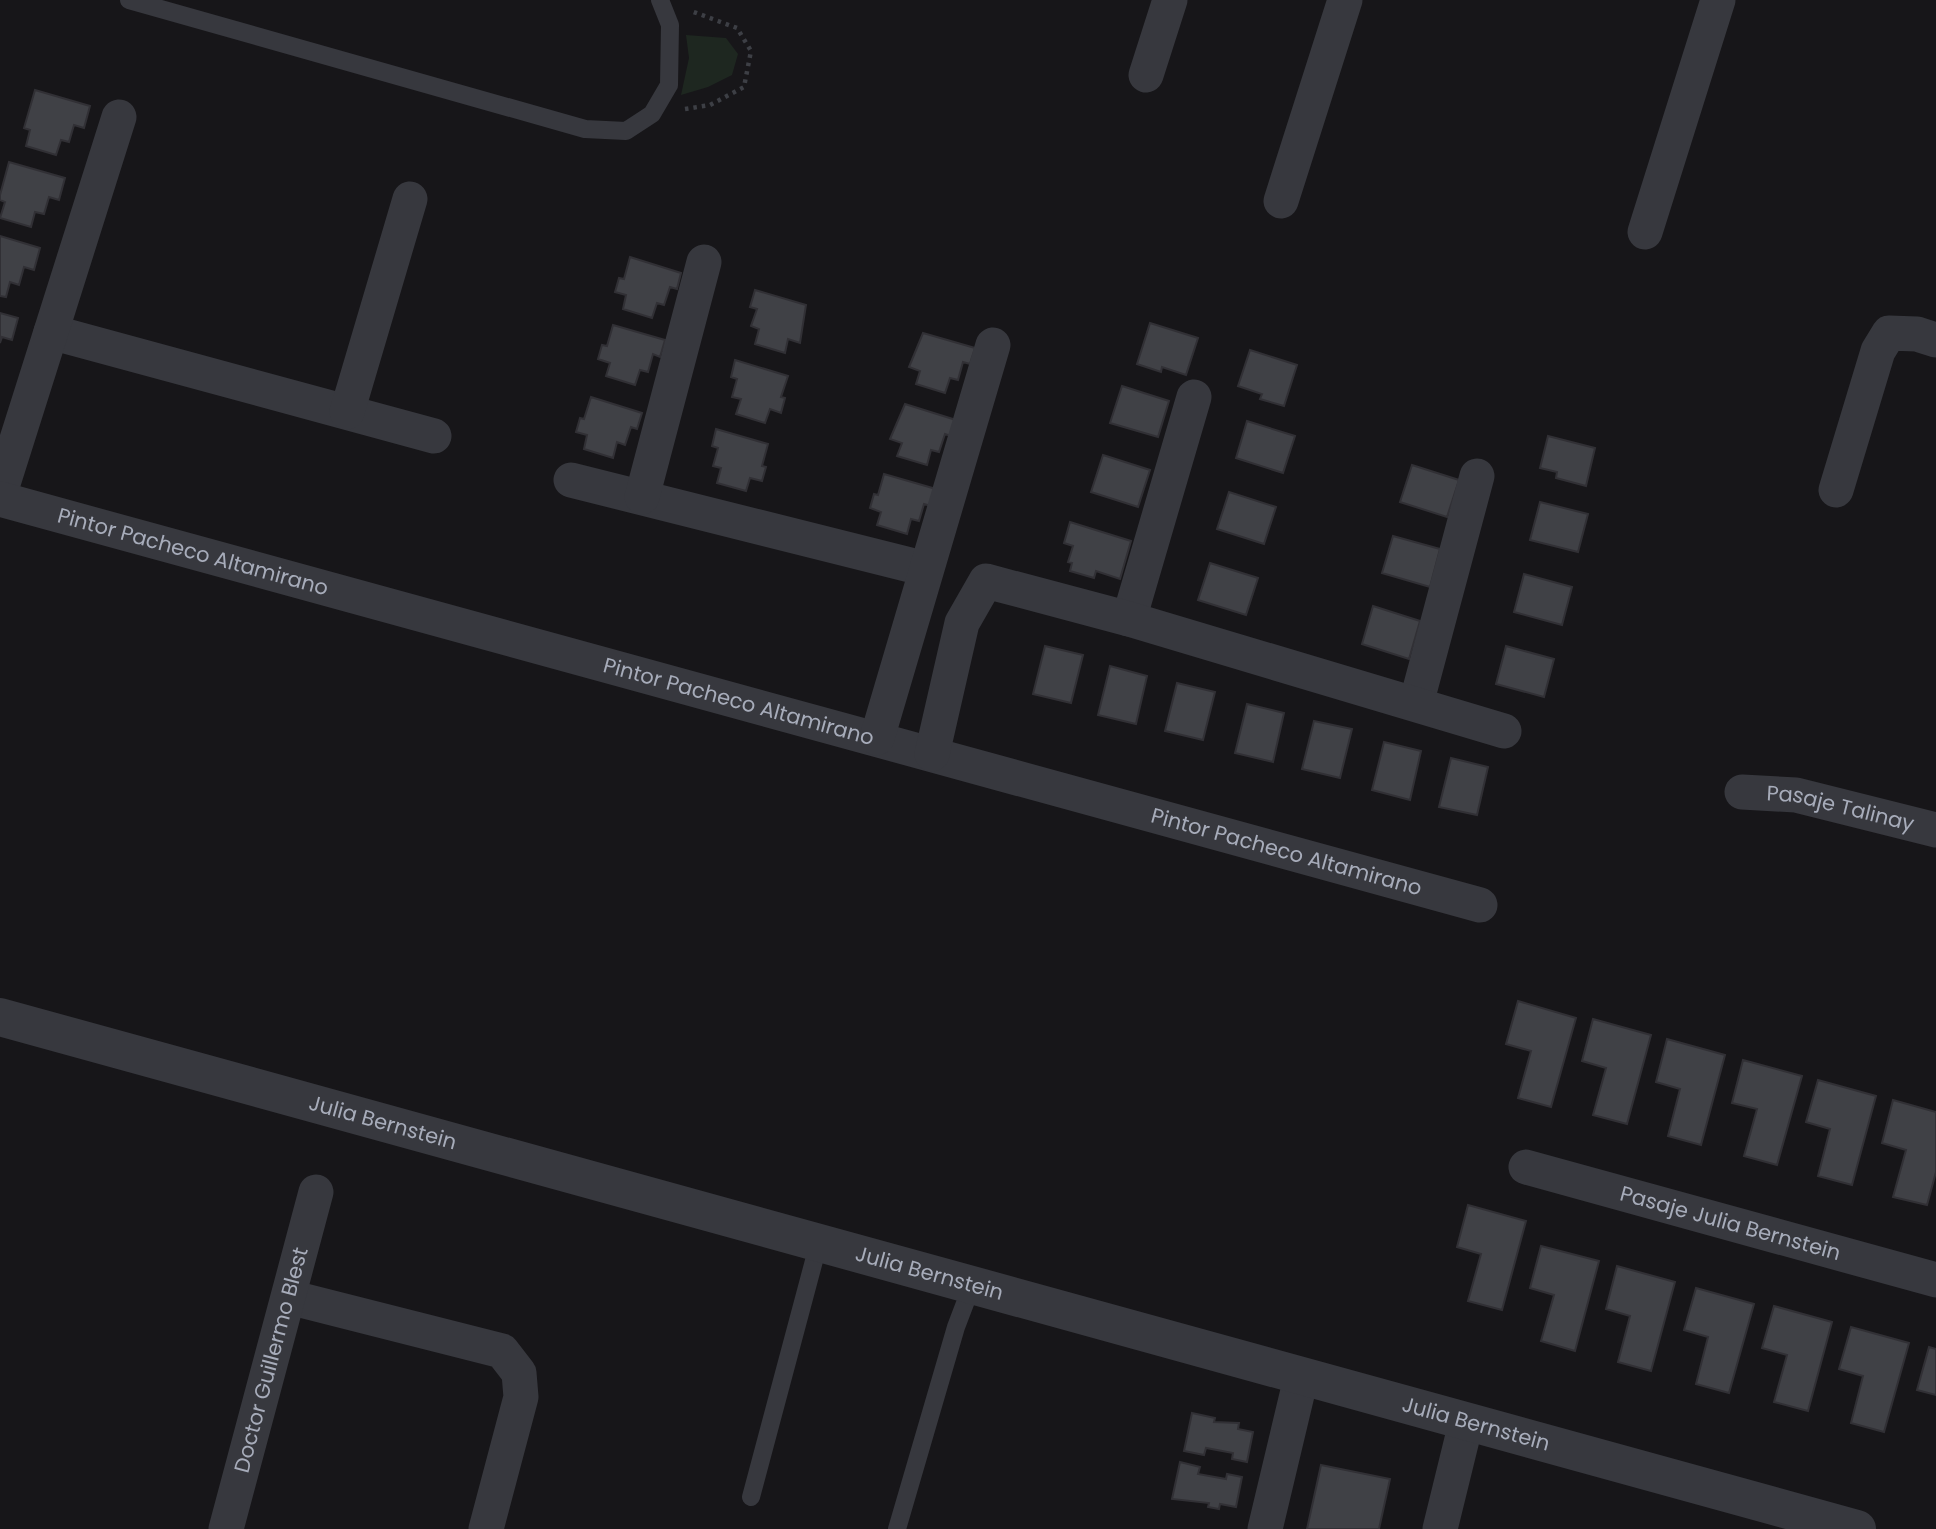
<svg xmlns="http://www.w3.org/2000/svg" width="1936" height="1529" viewBox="0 0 1936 1529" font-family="Poppins,sans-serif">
<rect width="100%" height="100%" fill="#171619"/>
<path fill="#1e2720" d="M686 35 726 38 738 54 732 75 708 87 681 95 689 58Z"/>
<path fill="#404146" stroke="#313035" stroke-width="2" d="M35 90 90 106 84 128 74 125 69 142 61 140 56 155 26 146 30 130 24 128Z
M9 162 65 178 59 200 49 197 44 214 35 212 31 227 0 218 5 202 0 200V195Z
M0 236 40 248 34 270 24 267 19 285 10 282 6 297 0 296Z
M630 257 681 273 677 289 670 287 664 305 657 303 652 318 623 309 626 295 615 292 619 278 624 279Z
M755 290 806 305 800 343 788 339 785 353 755 344 759 329 751 326 757 309 750 307Z
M0 313 18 318 12 340 2 337 0 343Z
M1150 323 1198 338 1186 375 1162 367 1161 372 1137 364Z
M613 325 665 340 660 357 653 354 648 372 640 370 635 385 606 376 610 363 598 359 602 345 607 346Z
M923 333 975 348 970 364 963 362 958 380 950 378 945 393 916 384 920 371 909 367Z
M1250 350 1297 365 1284 406 1260 399 1262 394 1238 386Z
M735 360 788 376 781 397 785 398 781 413 770 409 765 423 736 414 741 399 732 397 737 379 731 377Z
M1122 386 1169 401 1158 437 1110 423Z
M591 397 642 413 637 429 631 427 625 445 617 442 613 458 584 449 587 435 576 432 580 418 584 419Z
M905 404 956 420 951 436 945 434 939 452 931 450 927 465 897 456 902 443 890 439Z
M1247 421 1295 436 1283 473 1236 458Z
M716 429 768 444 762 466 766 467 762 481 750 478 746 491 717 483 721 468 713 466 718 448 712 446Z
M1548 436 1595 448 1586 486 1556 478 1557 472 1540 468Z
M1103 455 1150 470 1138 507 1091 492Z
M1412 465 1459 480 1447 517 1400 502Z
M884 474 936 489 931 506 924 504 919 521 911 519 907 534 877 525 881 512 870 508 874 494 878 495Z
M1229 492 1276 507 1264 544 1217 529Z
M1540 502 1588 514 1578 552 1530 540Z
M1070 522 1131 541 1120 579 1096 571 1094 578 1070 571 1072 563 1068 562 1073 546 1064 543Z
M1393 536 1440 549 1430 587 1382 573Z
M1210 563 1258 578 1246 615 1198 600Z
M1524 574 1572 587 1562 625 1514 612Z
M1373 606 1420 621 1409 659 1362 644Z
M1045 646 1083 655 1071 703 1033 694Z
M1506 646 1554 659 1544 697 1496 684Z
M1110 666 1147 676 1136 724 1098 715Z
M1177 683 1215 692 1203 740 1165 731Z
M1247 704 1284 713 1273 762 1235 753Z
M1314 721 1352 729 1340 778 1302 769Z
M1384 742 1421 751 1410 800 1372 790Z
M1451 758 1488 767 1477 815 1439 807Z
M1518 1001 1576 1018 1551 1107 1518 1098 1531 1051 1506 1044Z
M1593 1019 1651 1035 1627 1124 1593 1115 1606 1068 1582 1061Z
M1667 1039 1725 1055 1701 1145 1668 1136 1680 1089 1656 1082Z
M1743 1060 1802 1076 1777 1165 1744 1156 1757 1109 1732 1103Z
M1818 1080 1876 1096 1852 1185 1818 1176 1830 1129 1806 1122Z
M1893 1100 1936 1112V1172L1927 1205 1893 1197 1906 1150 1882 1143Z
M1468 1205 1526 1221 1502 1310 1468 1301 1481 1254 1457 1247Z
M1541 1246 1599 1261 1575 1351 1541 1341 1554 1295 1530 1288Z
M1617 1266 1675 1282 1651 1371 1618 1362 1630 1316 1606 1309Z
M1696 1288 1754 1304 1729 1393 1696 1384 1708 1337 1684 1330Z
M1774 1306 1832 1322 1808 1411 1774 1402 1787 1355 1762 1348Z
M1851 1327 1909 1343 1884 1432 1851 1423 1863 1376 1839 1369Z
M1929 1347 1936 1349V1395L1917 1390Z
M1192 1413 1215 1418 1214 1422 1239 1423 1238 1429 1253 1432 1247 1462 1232 1459 1233 1453 1206 1448 1204 1455 1184 1451Z
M1180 1462 1200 1467 1198 1474 1226 1479 1227 1474 1242 1477 1236 1507 1220 1504 1219 1509 1208 1507 1209 1503 1172 1499Z
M1321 1465 1390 1479 1379 1529H1307Z"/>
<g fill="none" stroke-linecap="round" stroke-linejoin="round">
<path stroke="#3d3f45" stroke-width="4.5" stroke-dasharray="3.5 5" stroke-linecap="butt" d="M685 109 710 105 744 87 751 51 737 28 691 11"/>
<path stroke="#37383e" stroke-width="18" d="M129 0 585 129 626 131 652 114 669 85 670 25 660 0
M751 1497 819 1242
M897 1529 956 1327 972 1285"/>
<g stroke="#37383e" stroke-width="35">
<path d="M1146 75 1170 0"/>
<path d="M1281 201 1345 0"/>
<path d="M1645 232 1718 0"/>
<path d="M51 332 434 436"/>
<path d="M347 412 410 199"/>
<path d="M571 480 926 569"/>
<path d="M1836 490 1878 351 1889 333 1917 334 1936 340"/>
<path d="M0 493 119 117"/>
<path d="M642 497 704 262"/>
<path id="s1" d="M0 499 1480 905"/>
<path d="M1129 619 1194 397"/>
<path d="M1416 704 1477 476"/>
<path d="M877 738 993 345"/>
<path d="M932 754 962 623 986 581 1129 619 1504 731"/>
<path id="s2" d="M1742 792 1796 795 1936 830"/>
<path id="s3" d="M1526 1167 1936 1280"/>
<path d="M289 1297 502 1351 519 1373 521 1397 486 1529"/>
<path id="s4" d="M226 1529 316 1192"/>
<path d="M1265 1529 1301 1378"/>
<path d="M1440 1529 1466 1423"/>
</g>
<path stroke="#37383e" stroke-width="38" id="s5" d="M0 1017 1857 1529"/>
</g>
<g text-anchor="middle" stroke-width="5" stroke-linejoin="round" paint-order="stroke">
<g font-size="21" fill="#a7acba" stroke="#121114">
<text dy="7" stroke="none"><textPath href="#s1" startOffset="200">Pintor Pacheco Altamirano</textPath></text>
<text dy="7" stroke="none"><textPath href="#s1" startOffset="766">Pintor Pacheco Altamirano</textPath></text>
<text dy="7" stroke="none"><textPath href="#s2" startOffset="100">Pasaje Talinay</textPath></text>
<text dy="7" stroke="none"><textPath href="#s1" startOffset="1334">Pintor Pacheco Altamirano</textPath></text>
<text dy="7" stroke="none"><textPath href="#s5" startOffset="397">Julia Bernstein</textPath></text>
<text dy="7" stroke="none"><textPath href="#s3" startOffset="212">Pasaje Julia Bernstein</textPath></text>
<text dy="7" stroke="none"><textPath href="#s5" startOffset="964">Julia Bernstein</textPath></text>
<text dy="7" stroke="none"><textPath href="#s4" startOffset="175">Doctor Guillermo Blest</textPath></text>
<text dy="7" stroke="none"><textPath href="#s5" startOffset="1531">Julia Bernstein</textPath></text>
</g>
</g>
</svg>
